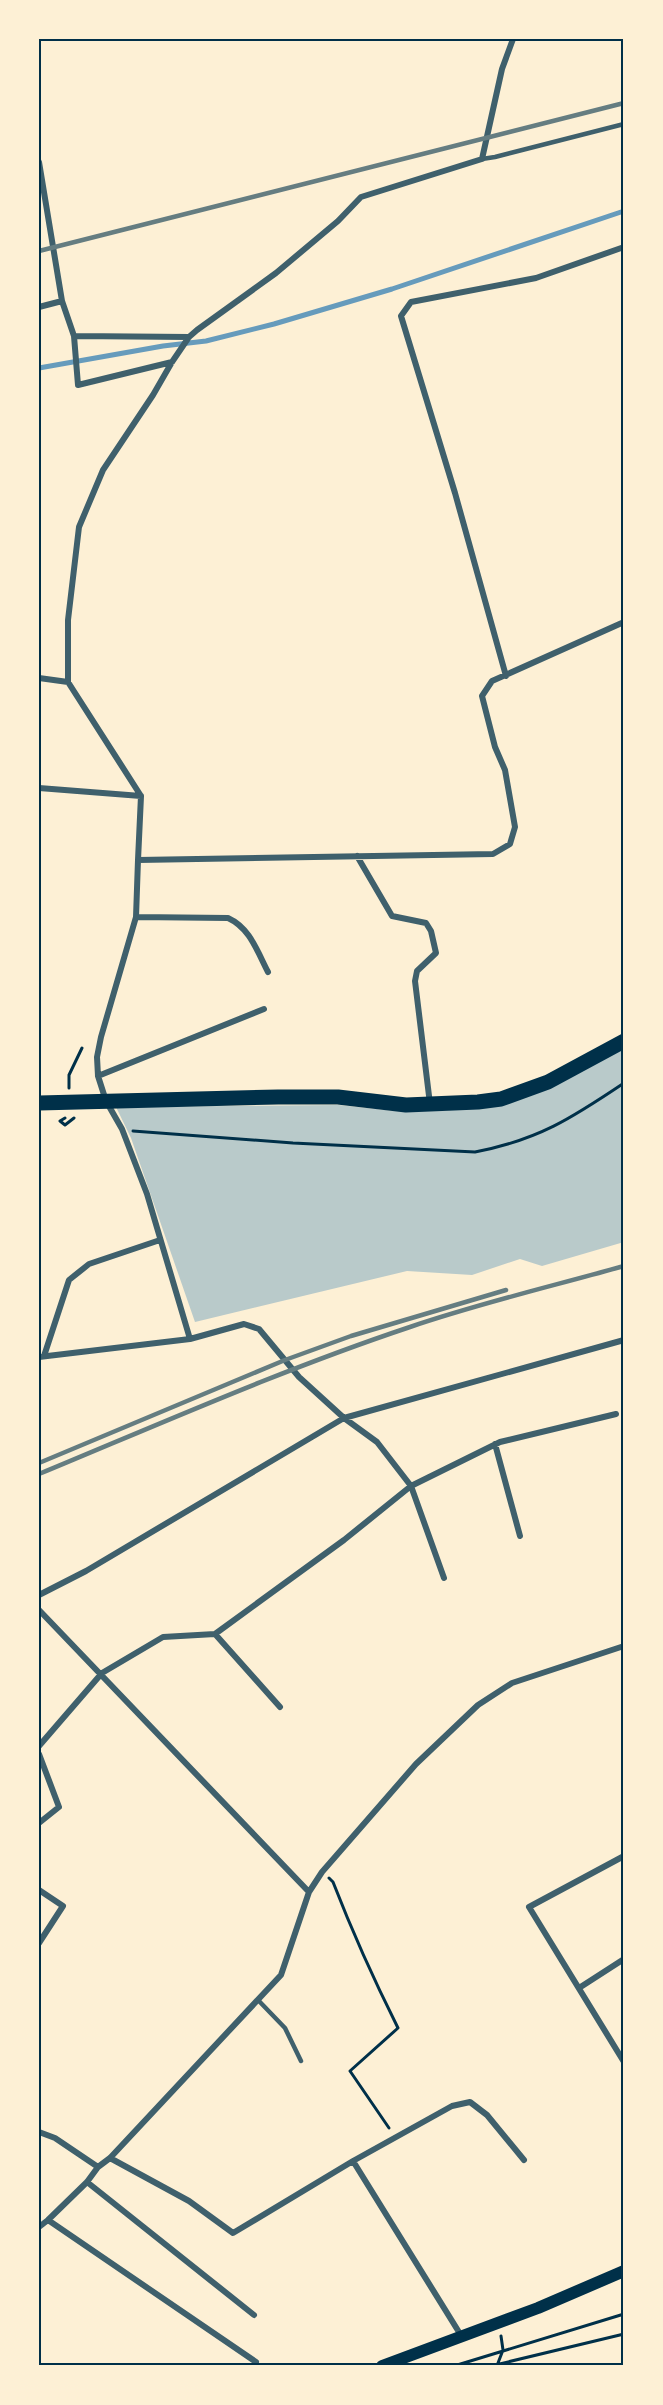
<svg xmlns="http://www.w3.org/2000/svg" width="663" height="2405" viewBox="0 0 663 2405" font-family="'Varela Round',sans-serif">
<rect width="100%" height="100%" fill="#fdf0d5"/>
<path fill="#b9caca" d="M624 1046V1242L542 1266 520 1259 472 1275 407 1271 195 1322 131 1138 116 1107 339 1105 395 1111H439L494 1106Z"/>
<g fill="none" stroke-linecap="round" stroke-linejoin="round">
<path stroke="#669bbc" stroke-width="5" d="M39 368 163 346 206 341 274 324 392 289 624 211"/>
<path stroke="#003049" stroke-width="3" d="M69 1088V1075L82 1048
M65 1118 60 1121 65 1125 74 1118
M133 1131 293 1143 475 1152C538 1140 572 1118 624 1083
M329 1878 333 1882C352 1931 374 1980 398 2028L350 2071 389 2128
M498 2363 503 2350 501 2336
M454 2366 624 2314
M491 2366 624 2334"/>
<path stroke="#3f606c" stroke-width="4.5" d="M482 159 495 157 624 124
M258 2000 285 2028 301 2061"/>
<path stroke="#3f606c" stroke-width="6" d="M39 162 62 301 74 336 78 385 172 362
M39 307 62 301
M74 336 189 337
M506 676 455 493 401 316 411 302 536 278 624 247
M39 678 68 682 141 796 138 860
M68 682V620L79 527 103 470 153 395 172 362 189 337 197 330 276 273 338 221 361 197 482 159 502 69 513 39
M39 788 141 796
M357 856 392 916 426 923 431 931 436 953 417 971 415 981 430 1104
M136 917 228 918C250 928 257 951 268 972
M98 1076 264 1009
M190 1339 147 1194 122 1129 106 1101 98 1076 97 1057 101 1037 136 917 138 860 493 854 510 844 515 827 505 770 495 747 482 696 492 681 624 622
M44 1356 69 1280 89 1264 160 1240
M39 1357 190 1339 244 1324 259 1329 299 1377 344 1418 377 1442 411 1486 444 1578
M495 1444 520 1536
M39 1595 86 1571 344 1418 624 1340
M39 1610 309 1892
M280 1707 215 1634 344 1540 411 1486 500 1442 616 1414
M39 1746 102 1673 163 1637 215 1634
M39 1754 59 1807 39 1823
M624 1856 529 1907 624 2062
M39 1890 63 1906 39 1943
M579 1988 624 1959
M39 2132 55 2138 98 2167
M110 2158 189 2201 233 2233 353 2161 452 2106 470 2102 487 2115 524 2160
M353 2161 462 2337
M87 2182 254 2315
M48 2220 256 2362
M39 2227 48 2220 87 2182 98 2167 110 2158 281 1975 309 1892 322 1872 416 1764 478 1705 512 1683 624 1646"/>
<path stroke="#003049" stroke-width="12" d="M382 2366 538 2308 624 2271"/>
<path stroke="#003049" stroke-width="15" d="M39 1103 278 1097H338L406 1105 478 1102 501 1099 548 1082 624 1041"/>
<path stroke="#657d81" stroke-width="4.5" d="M39 251 624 103
M39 1463 285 1360 351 1336 506 1290
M39 1474C162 1423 284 1369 410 1327 480 1303 553 1286 624 1266"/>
</g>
<rect width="663" height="2405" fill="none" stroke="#fdf0d5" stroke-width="81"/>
<rect x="40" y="40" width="582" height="2324" fill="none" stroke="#003049" stroke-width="2"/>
</svg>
